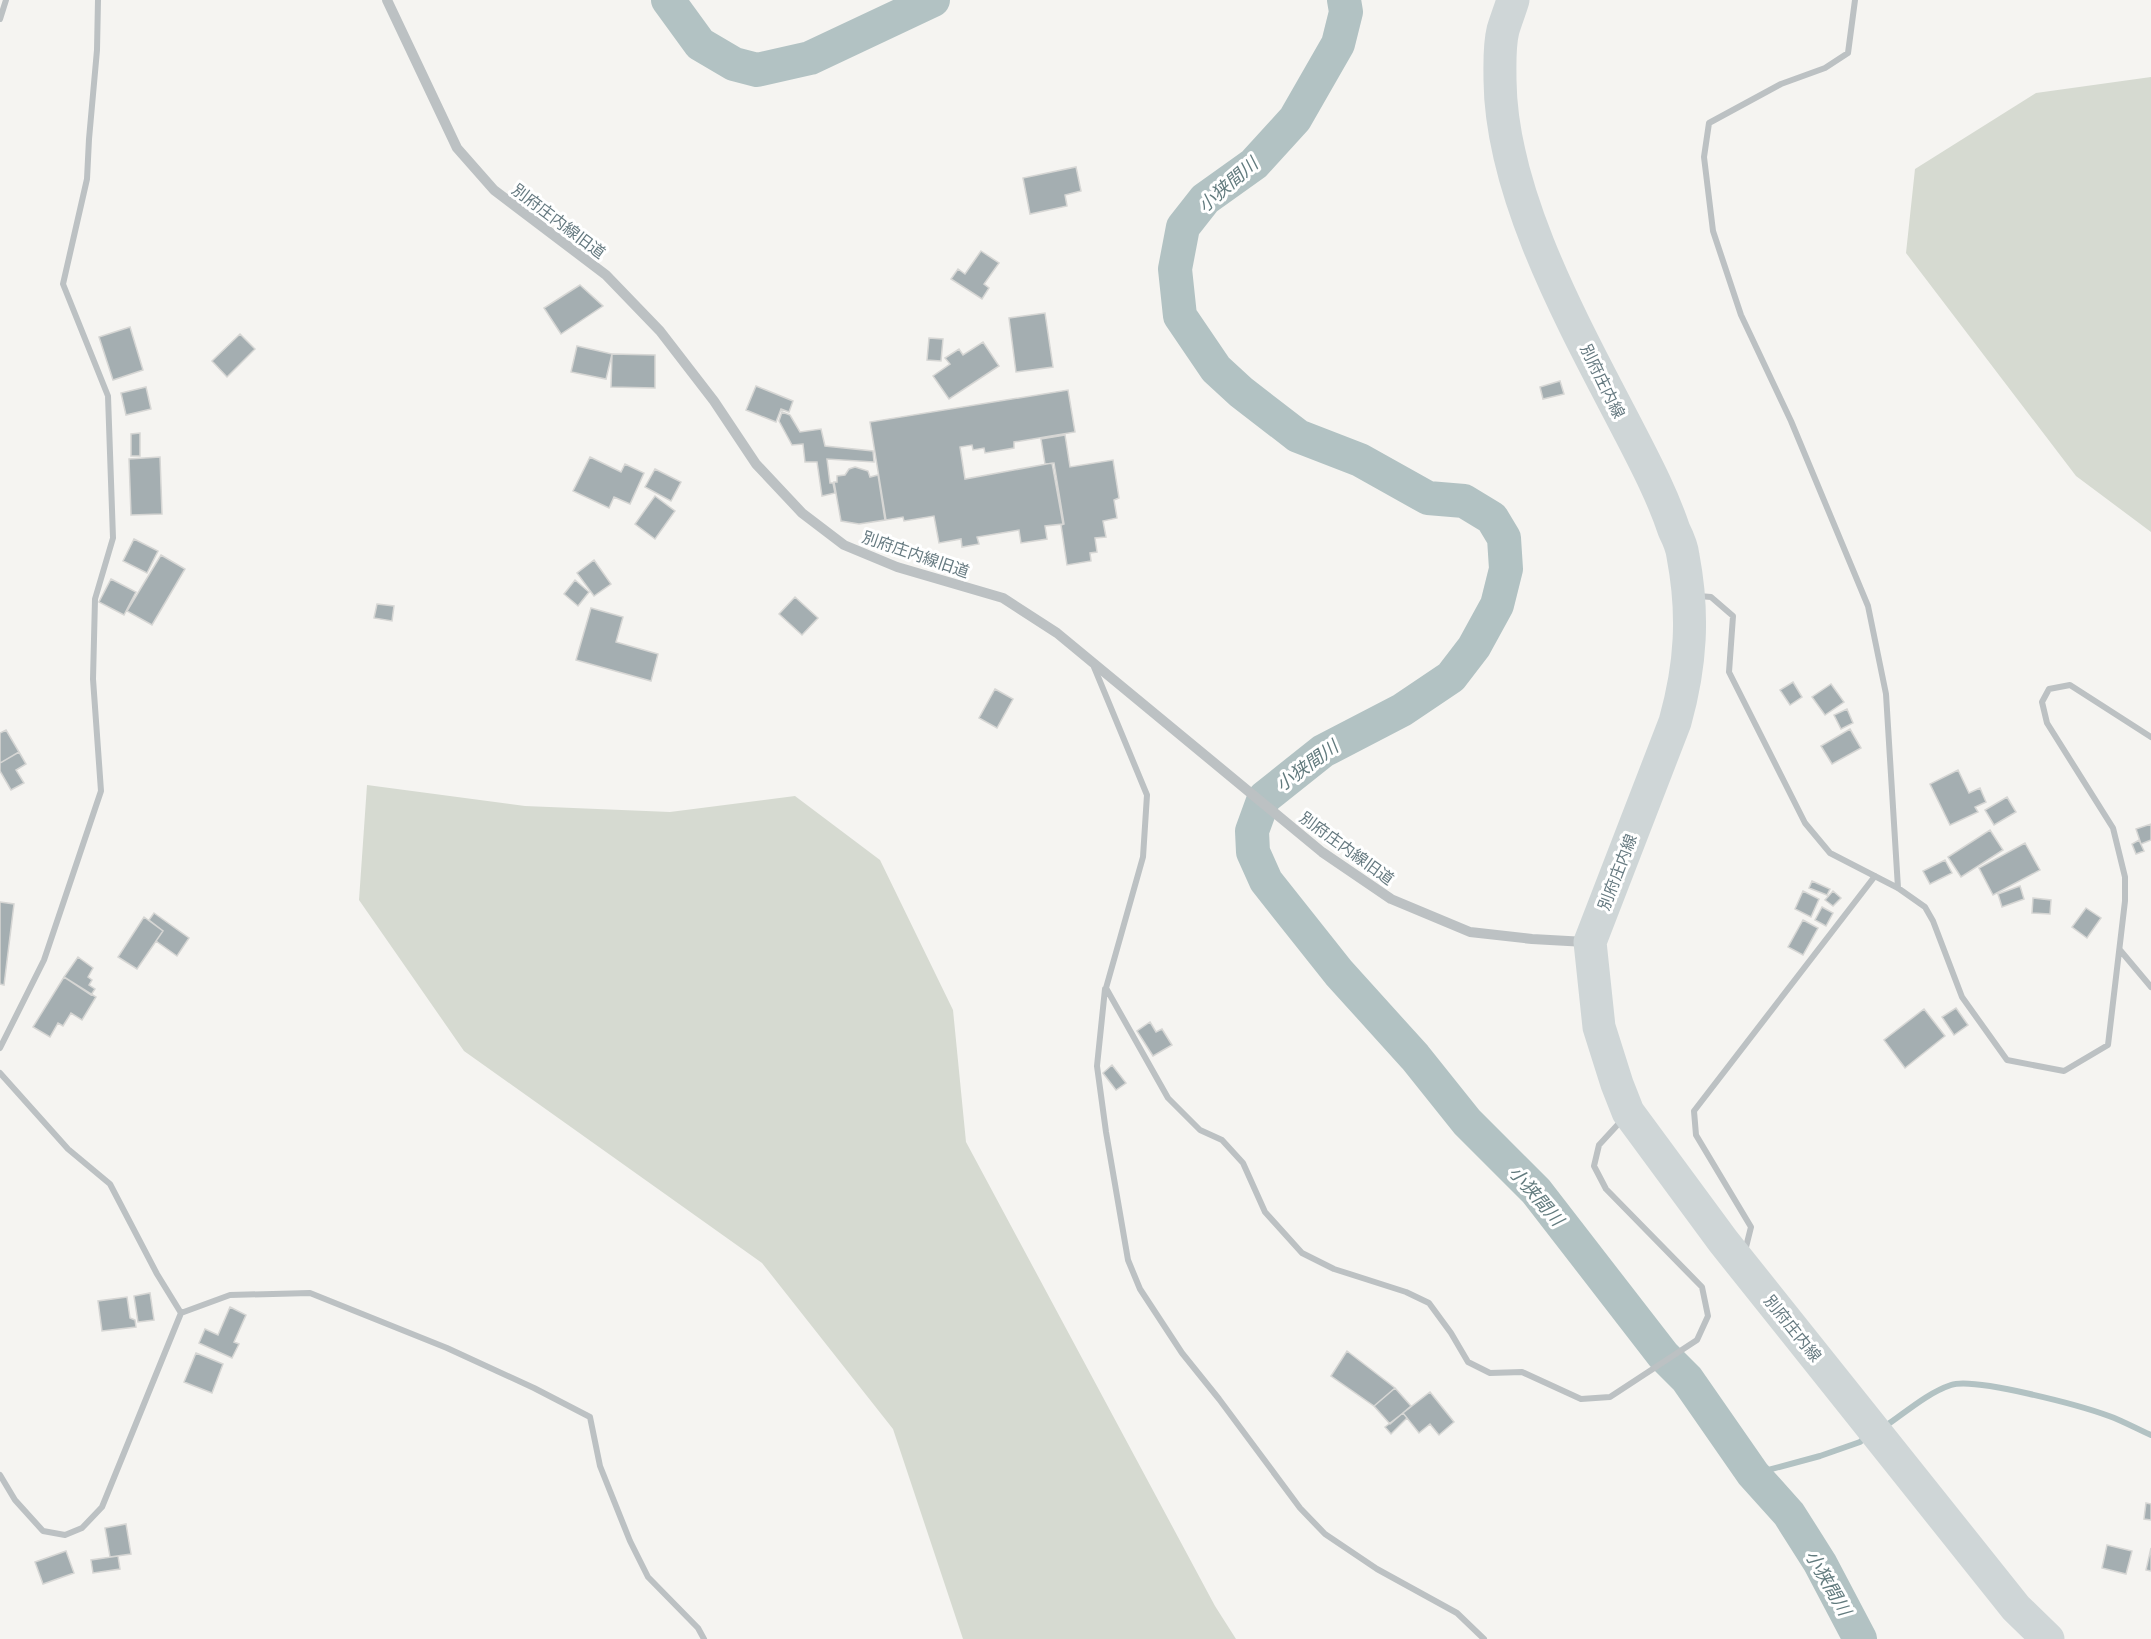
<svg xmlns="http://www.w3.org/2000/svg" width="2151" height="1639" viewBox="0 0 2151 1639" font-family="'PT Sans Narrow','Noto Sans JP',sans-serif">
<rect width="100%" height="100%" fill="#f5f4f1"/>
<path fill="#d6dad1" d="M2151 77V532L2076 476 1906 253 1915 169 2036 93Z
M367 785 525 806 670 812 795 796 880 860 953 1010 966 1142 1215 1606 1236 1639H963L893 1429 762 1263 464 1051 359 900Z"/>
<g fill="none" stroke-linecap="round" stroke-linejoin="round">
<path stroke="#b2c2c3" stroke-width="6" d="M1884 1427C1905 1413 1927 1393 1951 1385 1975 1377 2082 1406 2109 1416 2123 1421 2137 1429 2151 1435
M1753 1474 1820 1456 1860 1442 1867 1436"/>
<path stroke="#b2c2c3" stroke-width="34" d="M668 0 700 44 734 64 757 70 810 58 933 0
M1344 0 1346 12 1338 44 1295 119 1254 164 1205 199 1183 227 1175 269 1180 316 1216 369 1241 392 1298 436 1360 460 1428 498 1464 501 1492 518 1504 538 1506 569 1497 605 1474 647 1451 677 1402 710 1323 751 1264 798 1252 831 1253 852 1266 881 1339 973 1415 1057 1467 1122 1536 1191 1663 1355 1687 1379 1753 1474 1789 1514 1820 1563 1860 1639"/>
</g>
<path fill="#a4aeb1" stroke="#d6d6d4" stroke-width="1.5" d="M1076 167 1081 191 1065 195 1067 206 1030 214 1023 178Z
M981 251 999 263 984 284 989 288 982 299 951 279 958 269 965 274Z
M580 285 603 306 561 334 544 308Z
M1045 313 1053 367 1016 372 1009 318Z
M130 327 143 370 113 380 99 337Z
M240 334 255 349 227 377 212 361Z
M929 338 943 339 941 361 927 360Z
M983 342 999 366 949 399 933 376 950 364 945 358 959 349 963 355Z
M577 346 612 354 606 379 571 372Z
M612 354 655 355V388L611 387Z
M1560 381 1564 394 1543 399 1540 387Z
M756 386 793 401 789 412 781 409 776 422 746 410Z
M146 387 151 409 126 415 121 393Z
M1068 390 1075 432 1014 442V448L985 453 984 448 973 450 972 445 960 447 965 479 1052 463 1063 524 1045 526 1047 539 1021 543 1019 530 977 537 979 544 962 547 961 539 939 543 934 516 904 521 903 517 886 520 870 422Z
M782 412 790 415 800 432 821 429 825 446 873 451 874 462 827 459 830 483H833L835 493 822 496 817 462H805L803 444 792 445 779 421Z
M140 433V456H131V434Z
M1065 435 1070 467 1113 460 1119 498 1114 500 1117 518 1103 521 1106 537 1095 538 1097 552 1090 553 1091 561 1067 565 1061 525 1064 524 1054 463 1045 464 1041 439Z
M160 457 162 514 131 515 129 459Z
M590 457 621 472 625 464 644 473 630 504 614 497 609 508 573 491Z
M855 467 868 471 870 477 878 475 885 520 859 524 841 521 834 482H837V476L845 475 849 469Z
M655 469 681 482 671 501 645 487Z
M655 496 675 511 655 539 635 524Z
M134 539 158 551 147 573 123 561Z
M161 555 185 569 152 625 127 611Z
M594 560 611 584 594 596 577 573Z
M111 579 136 592 124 615 99 602Z
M575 580 589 592 578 606 564 594Z
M795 597 818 618 802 635 779 614Z
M377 604 394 606 392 621 374 618Z
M591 608 623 617 616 642 658 654 651 681 576 660Z
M1793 682 1802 697 1790 705 1780 690Z
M1831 684 1844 702 1825 715 1812 697Z
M995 689 1013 699 997 728 979 718Z
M1847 709 1853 723 1841 729 1834 715Z
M1850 729 1861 748 1832 764 1821 746Z
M6 730 19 752 0 763V733Z
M19 752 26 764 16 770 24 783 11 790 0 771V763Z
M1958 770 1969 793 1980 788 1986 802 1975 807 1978 812 1950 825 1930 784Z
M2007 797 2016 812 1994 825 1985 810Z
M2151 824V840L2141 844 2136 829Z
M1990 830 2003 850 1961 877 1948 857Z
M2139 840 2144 851 2136 854 2132 844Z
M2025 843 2040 870 1993 895 1979 868Z
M1945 860 1952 873 1930 884 1923 871Z
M1812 881 1830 889 1827 895 1809 888Z
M2020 886 2024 899 2002 907 1998 894Z
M1803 891 1819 899 1811 917 1795 909Z
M1833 891 1841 898 1833 906 1825 900Z
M2033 898 2051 900 2050 914 2032 913Z
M0 902 14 904 4 985 0 984Z
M1822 907 1833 913 1826 926 1815 920Z
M2086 908 2101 918 2087 938 2072 927Z
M154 913 189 938 177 956 156 941 163 931 149 920Z
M144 917 163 931 137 969 118 957Z
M1803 920 1818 928 1803 955 1788 947Z
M78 957 93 968 88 977 92 980 89 985 95 989 91 995 64 977Z
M64 977 96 997 82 1020 71 1013 63 1026 58 1023 50 1037 33 1027Z
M1956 1008 1968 1025 1954 1035 1942 1017Z
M1924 1009 1945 1036 1905 1068 1884 1040Z
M1150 1022 1156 1032 1162 1029 1172 1045 1153 1056 1137 1031Z
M1112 1065 1126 1083 1116 1090 1103 1073Z
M150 1293 154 1320 138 1322 134 1296Z
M127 1297 130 1318 135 1320 136 1327 102 1331 98 1301Z
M230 1307 246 1315 234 1342 239 1344 232 1358 199 1343 205 1329 218 1335Z
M1347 1351 1395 1388 1374 1406 1331 1376Z
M196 1353 223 1364 212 1393 184 1382Z
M1395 1388 1411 1406 1390 1424 1374 1406Z
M1430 1392 1454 1422 1439 1435 1430 1424 1419 1433 1403 1413Z
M1403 1413 1407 1418 1391 1434 1385 1427Z
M2146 1503 2151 1504V1520L2144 1519Z
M126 1524 131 1554 110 1557 105 1528Z
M2107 1545 2132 1551 2126 1574 2102 1568Z
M2151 1548V1571L2146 1570Z
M66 1551 74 1573 43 1584 35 1562Z
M118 1556 120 1569 93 1573 91 1560Z"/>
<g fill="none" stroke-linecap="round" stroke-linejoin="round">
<path stroke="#bcc1c3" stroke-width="6" d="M1855 0 1848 53 1825 68 1781 84 1709 123 1704 157 1713 231 1741 315 1791 421 1868 606 1886 694 1898 888
M0 19 6 0
M1699 596 1711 597 1733 616 1729 672 1805 823 1830 853 1898 888 1925 907 1933 921 1962 997 2007 1060 2064 1071 2108 1045 2125 901V877L2113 828 2047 723 2042 702 2049 689 2070 685 2151 737
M1094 667 1147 795 1143 857 1106 988 1168 1098 1200 1130 1222 1140 1243 1163 1265 1212 1302 1253 1334 1269 1406 1292 1429 1303 1451 1333 1468 1362 1490 1373 1522 1372 1581 1399 1610 1397 1697 1340 1708 1316 1702 1287 1606 1189 1594 1166 1599 1145 1622 1120
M2120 950 2151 987
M1105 989 1097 1066 1106 1132 1128 1260 1140 1289 1182 1353 1219 1399 1300 1508 1325 1534 1377 1569 1457 1613 1484 1639
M0 1048 44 960 101 791 93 679 95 599 113 538 108 396 63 284 87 179 89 139 97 50 98 0
M0 1073 68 1149 110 1184 157 1274 181 1313
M1745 1251 1751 1227 1696 1135 1694 1111 1875 876
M0 1475 15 1500 43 1531 65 1535 82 1528 102 1507 181 1313 230 1295 310 1293 447 1348 534 1388 590 1417 600 1466 630 1541 648 1577 698 1628 704 1639"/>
<path stroke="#bcc1c3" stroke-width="10" d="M387 0 457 148 494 190 606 275 660 331 714 401 756 464 802 513 844 545 897 567 1003 598 1057 633 1322 852 1391 899 1470 932 1532 939 1586 942"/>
<path stroke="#cfd6d7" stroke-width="33" d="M1513 0C1510 10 1506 20 1503 30 1499 46 1500 64 1500 80 1501 198 1578 332 1631 435 1647 466 1663 497 1674 530 1678 538 1682 547 1683 556 1694 614 1691 665 1675 722L1590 942 1599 1027 1617 1084 1628 1112 1723 1241 2016 1608 2048 1639"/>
</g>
<g text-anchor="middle" stroke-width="6" stroke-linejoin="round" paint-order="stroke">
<g font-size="16" fill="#667a81" stroke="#fff">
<text transform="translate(559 221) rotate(37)" y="6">別府庄内線旧道</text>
<text transform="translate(1603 381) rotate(64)" y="6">別府庄内線</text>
<text transform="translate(916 554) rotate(19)" y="6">別府庄内線旧道</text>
<text transform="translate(1347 848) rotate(36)" y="6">別府庄内線旧道</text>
<text transform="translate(1617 872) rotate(-69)" y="6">別府庄内線</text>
<text transform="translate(1793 1328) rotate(51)" y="6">別府庄内線</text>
</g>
<g font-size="18" font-style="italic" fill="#627b7e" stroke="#fff">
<text transform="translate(1228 185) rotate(-41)" y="6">小狭間川</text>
<text transform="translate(1307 766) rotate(-36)" y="6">小狭間川</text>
<text transform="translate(1536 1196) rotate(49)" y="6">小狭間川</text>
<text transform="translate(1828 1583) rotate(60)" y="6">小狭間川</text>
</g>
</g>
</svg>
